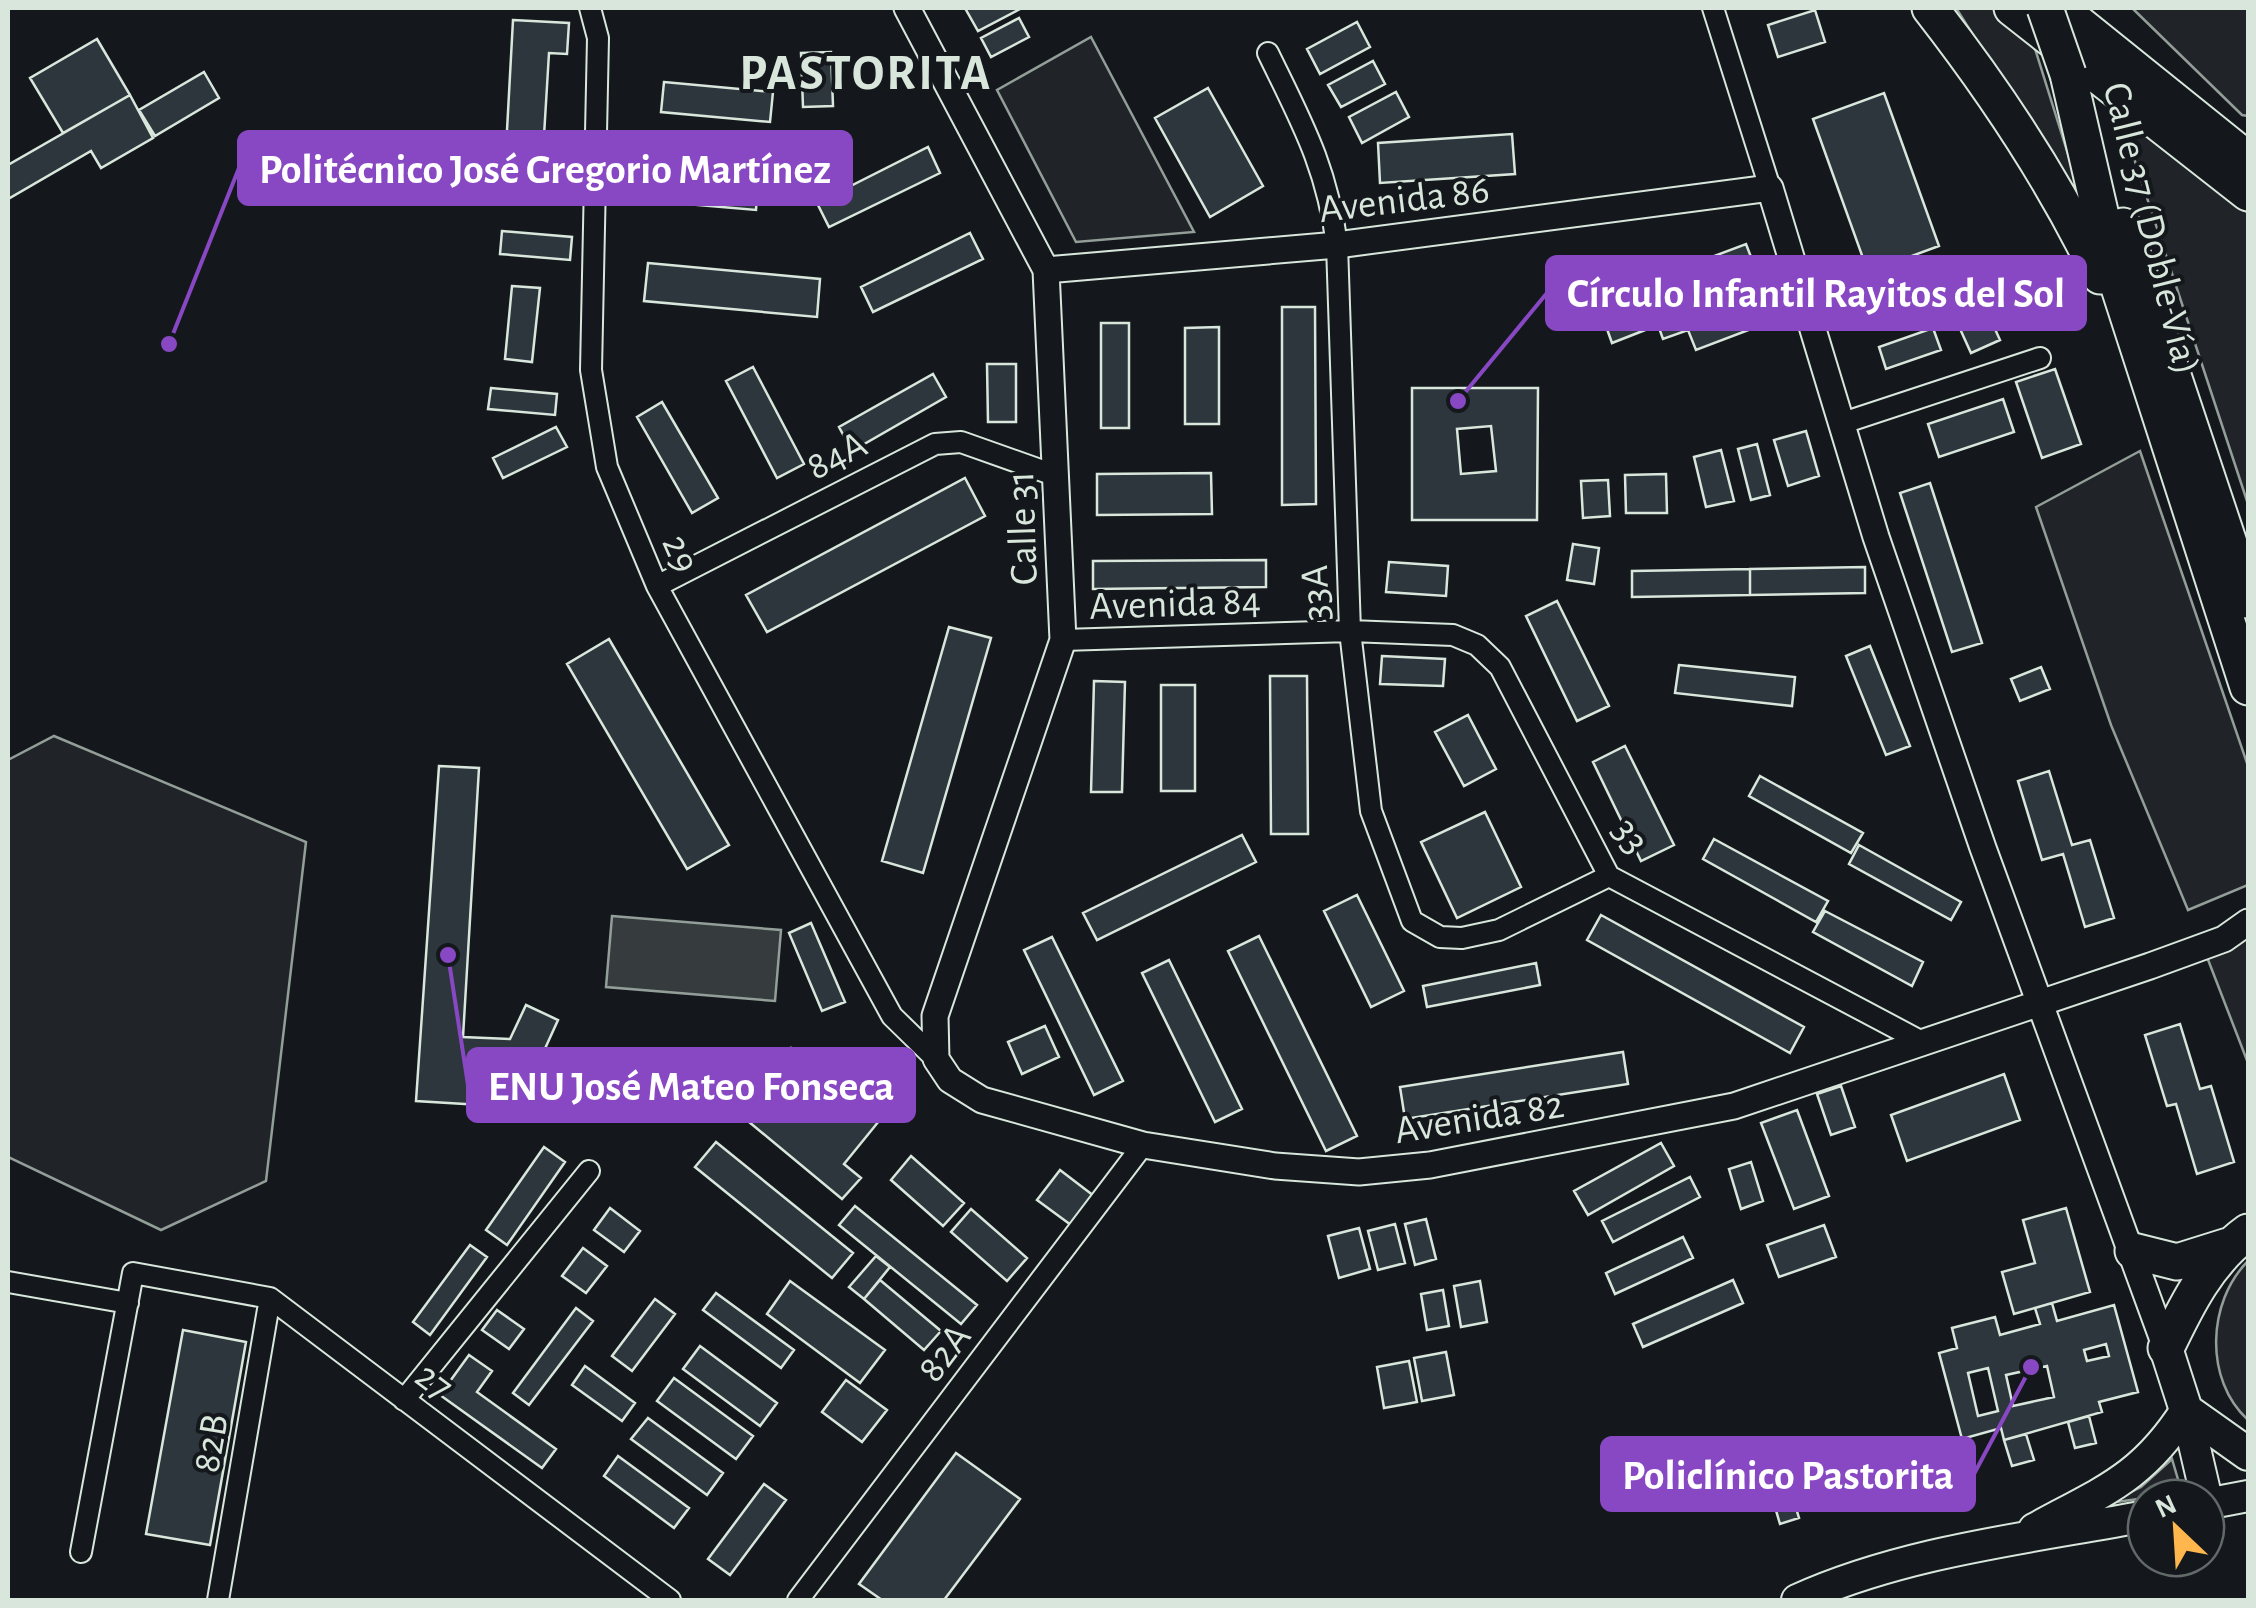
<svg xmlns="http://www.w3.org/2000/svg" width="2256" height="1608" viewBox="0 0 2256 1608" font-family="'Alegreya Sans',sans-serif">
<rect width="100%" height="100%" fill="#14181c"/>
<path fill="#202428" stroke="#939e99" stroke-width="2.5" d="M1956 8H1994L2032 39 2087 215Z
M2132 8H2248V116L2242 115Z
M1091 37 1194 232 1076 242 997 90Z
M2120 116 2248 213V504Z
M2140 451 2248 766V885L2188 910 2111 725 2036 507Z
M54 736 306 842 266 1181 161 1230 8 1157V760Z
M2248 937V1063L2207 957Z
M2248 1261V1420C2204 1380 2207 1302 2248 1261Z
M2172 1459 2182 1493 2109 1503 2141 1487Z"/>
<path fill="#363b3e" stroke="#939e99" stroke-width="2.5" d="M612 916 781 930 775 1001 606 987Z"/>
<path fill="#2c363c" stroke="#d8e6dc" stroke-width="2.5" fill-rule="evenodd" d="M965 8H1019L1020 9 978 31Z
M1815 10 1825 42 1778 57 1768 25Z
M1019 18 1029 37 991 57 981 38Z
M513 20 569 23 567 54 549 53 542 169 505 167Z
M1357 22 1370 47 1320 74 1307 49Z
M97 39 130 95 63 133 30 78Z
M831 52 833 106 803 107 801 53Z
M1373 61 1385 84 1341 107 1328 85Z
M204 72 219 98 155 136 139 110Z
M664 82 773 92 770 122 661 112Z
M1208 88 1263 186 1210 217 1155 118Z
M1396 92 1409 117 1362 143 1349 117Z
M1884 93 1939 246 1868 272 1813 119Z
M130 95 153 138 101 168 91 151 8 199V165Z
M1512 134 1515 174 1380 183 1378 143Z
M928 147 940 173 829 227 817 203Z
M655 172 758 181 756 210 652 201Z
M502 231 572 237 570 260 500 254Z
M970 233 983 259 873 312 861 287Z
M1746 244 1766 296 1730 310 1709 258Z
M648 263 820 279 817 317 644 301Z
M1701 279 1708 298 1722 292 1731 315 1760 304 1767 323 1696 350 1688 330 1663 339 1658 325 1612 343 1603 318Z
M512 286 540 288 532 362 505 359Z
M1980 296 2000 340 1971 353 1951 309Z
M1282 307H1315L1316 504 1282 505Z
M1101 323H1129V428H1101Z
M1219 327V424H1185V328Z
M1933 328 1941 350 1886 369 1879 347Z
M987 364H1016V422H988Z
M753 367 804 464 777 478 726 381Z
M2055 369 2081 444 2042 458 2016 382Z
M933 374 946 397 852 451 839 427Z
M491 388 557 394 555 415 488 409Z
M1412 388H1538L1537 520H1412ZM1491 426 1496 471 1461 474 1457 429Z
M2003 399 2014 432 1939 457 1928 424Z
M662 402 718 498 692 513 637 417Z
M556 427 567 447 503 478 493 458Z
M1806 431 1819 476 1788 486 1774 440Z
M1757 444 1770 495 1751 500 1738 449Z
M1721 450 1734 501 1706 507 1694 457Z
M1211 473 1212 514 1097 515V474Z
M1666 474 1667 513H1626L1625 475Z
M965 478 985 516 767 632 746 595Z
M1608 480 1610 516 1583 518 1581 481Z
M1930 483 1982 643 1952 652 1900 493Z
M1573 544 1599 548 1594 584 1567 580Z
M1266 560V587L1093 589V561Z
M1389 562 1448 566 1446 596 1386 592Z
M1865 567V593L1750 595V569Z
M1750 569V595L1632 597V571Z
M1557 601 1609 706 1577 721 1526 616Z
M949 627 991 638 923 873 882 861Z
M609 639 729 845 687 869 567 664Z
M1870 646 1910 746 1886 755 1846 656Z
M1382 656 1445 659 1443 686 1380 684Z
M1679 665 1795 677 1792 706 1675 693Z
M2041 667 2050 689 2020 701 2011 679Z
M1270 676H1307L1308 834H1271Z
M1094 681 1125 682 1122 792H1091Z
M1161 685H1195V791H1161Z
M1468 715 1496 769 1464 786 1435 732Z
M1625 746 1674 845 1641 861 1593 762Z
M439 766 479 768 463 1037 510 1039 526 1005 558 1020 523 1097 515 1094 514 1107 416 1101Z
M2049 771 2072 845 2090 840 2114 918 2085 927 2063 854 2042 860 2018 781Z
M1760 776 1863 833 1851 853 1749 796Z
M1485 812 1521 887 1457 918 1421 842Z
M1242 835 1256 862 1097 940 1083 913Z
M1714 839 1828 901 1816 922 1703 859Z
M1859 845 1961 902 1951 920 1849 864Z
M1357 895 1404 991 1371 1007 1324 911Z
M1825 911 1923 962 1912 986 1813 932Z
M1601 915 1804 1027 1790 1053 1587 940Z
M811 923 845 1002 822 1011 789 933Z
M1259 936 1357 1136 1326 1151 1228 951Z
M1052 937 1123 1081 1094 1095 1024 950Z
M1169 960 1242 1109 1215 1122 1142 973Z
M1536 963 1540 985 1427 1007 1423 986Z
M2180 1024 2200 1089 2211 1086 2234 1162 2197 1174 2176 1104 2167 1106 2145 1035Z
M1045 1026 1059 1057 1022 1074 1008 1042Z
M791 1048 879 1121 844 1164 861 1178 842 1199 737 1112Z
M1623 1052 1628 1084 1405 1119 1400 1087Z
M2004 1074 2020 1120 1907 1161 1891 1115Z
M1841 1086 1855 1127 1831 1135 1817 1094Z
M1797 1110 1829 1196 1794 1209 1761 1123Z
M716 1142 853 1253 832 1278 695 1167Z
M1661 1143 1674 1166 1588 1215 1574 1191Z
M544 1147 565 1162 507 1245 486 1230Z
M911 1156 964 1203 943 1226 891 1180Z
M1751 1162 1763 1201 1741 1209 1729 1169Z
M1060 1170 1094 1196 1071 1225 1037 1200Z
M1690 1177 1700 1197 1613 1242 1602 1221Z
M855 1206 977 1305 961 1324 839 1225Z
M610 1208 640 1231 624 1252 594 1230Z
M2066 1208 2090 1292 2014 1314 2002 1272 2035 1263 2023 1220Z
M971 1209 1027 1258 1007 1281 951 1232Z
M1426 1219 1436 1259 1415 1265 1405 1224Z
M1395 1224 1405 1263 1378 1270 1368 1231Z
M1824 1225 1836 1257 1779 1277 1767 1245Z
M1359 1228 1370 1269 1339 1278 1328 1236Z
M1683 1237 1693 1258 1615 1294 1606 1273Z
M470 1245 487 1257 430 1335 413 1322Z
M583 1248 607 1266 586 1293 562 1276Z
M876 1256 890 1267 864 1299 849 1287Z
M880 1280 941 1331 924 1350 864 1299Z
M1733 1280 1743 1303 1643 1347 1633 1324Z
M790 1281 885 1350 860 1383 767 1314Z
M1480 1281 1487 1322 1461 1327 1454 1286Z
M1443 1290 1449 1326 1427 1330 1421 1294Z
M716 1293 794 1350 781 1368 703 1310Z
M655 1299 675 1314 632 1371 612 1356Z
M2052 1303 2057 1321 2114 1305 2138 1392 2099 1402 2102 1412 2004 1440 2001 1428 1962 1439 1939 1353 1957 1348 1952 1328 1995 1317 2000 1335 2040 1324 2035 1308ZM2106 1344 2109 1356 2087 1361 2084 1350ZM2047 1366 2054 1397 2013 1406 2006 1375ZM1988 1368 1998 1411 1978 1416 1968 1373Z
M576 1308 593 1321 529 1405 513 1393Z
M497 1310 524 1329 509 1349 482 1330Z
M183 1330 246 1342 210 1545 146 1534Z
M700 1346 777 1403 760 1426 683 1369Z
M1446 1352 1454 1395 1422 1401 1414 1358Z
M469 1355 492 1371 477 1392 556 1449 542 1468 440 1395Z
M1409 1361 1417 1402 1384 1408 1377 1367Z
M585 1366 635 1403 622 1421 572 1385Z
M674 1378 753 1436 736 1459 657 1401Z
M846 1380 887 1410 862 1442 822 1412Z
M2089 1416 2096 1443 2075 1448 2068 1422Z
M648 1418 723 1473 707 1495 631 1439Z
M2026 1434 2034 1460 2012 1466 2004 1440Z
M956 1453 1020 1499 944 1600H882L859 1584Z
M618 1456 689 1508 674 1528 604 1476Z
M1788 1482 1799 1518 1780 1524 1769 1487Z
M764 1484 786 1500 730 1575 708 1559Z"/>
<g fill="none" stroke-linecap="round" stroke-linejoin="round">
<defs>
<path id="minor" d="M590 8 598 38 591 370 607 467 657 586 892 1016 936 1059
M1713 8 1770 188
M1268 53C1302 123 1327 167 1337 245L1350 631 1371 811 1412 921 1440 937 1462 938 1499 930 1609 876
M1843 423 2040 358
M657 586 935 444 961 442 1057 476
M1063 640 1350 631 1453 635 1477 645 1500 667 1609 876 1924 1043
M8 1282 128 1303
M404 1400 589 1171
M81 1552 133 1273 270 1298 670 1600
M218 1600 270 1298
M798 1600 1143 1145"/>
<path id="tertiary" d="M907 8 1046 270 1063 640 935 1016 936 1059 950 1080 982 1100 1143 1145 1275 1166 1359 1172 1430 1165 1734 1106 2150 966 2224 939 2248 922
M1046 270 1337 245 1770 188 1876 537 1983 848 2166 1348"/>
<path id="secondary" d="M2186 1410 2208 1504
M2206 1504 2248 1496
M2034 1529C2103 1491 2142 1479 2186 1410
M1797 1600C1905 1551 2030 1538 2146 1516"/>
<path id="primary" d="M2166 1348 2186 1410 2248 1454"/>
<path id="trunk" d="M1930 8C1994 90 2055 182 2100 276
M2012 8 2248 193
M2059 8 2248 160
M2068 74 2114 272 2248 687
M2123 226 2248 600
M2133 1251 2177 1262 2228 1246
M2166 1348C2187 1304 2208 1261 2248 1232"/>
</defs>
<use href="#minor" stroke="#d8e6dc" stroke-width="24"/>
<use href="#tertiary" stroke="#d8e6dc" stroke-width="29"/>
<use href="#secondary" stroke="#d8e6dc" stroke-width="34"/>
<use href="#primary" stroke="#d8e6dc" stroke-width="36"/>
<use href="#trunk" stroke="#d8e6dc" stroke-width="39"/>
<use href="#minor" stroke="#14181c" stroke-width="20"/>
<use href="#tertiary" stroke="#14181c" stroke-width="25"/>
<use href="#secondary" stroke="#14181c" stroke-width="30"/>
<use href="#primary" stroke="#14181c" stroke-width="32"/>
<use href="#trunk" stroke="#14181c" stroke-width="35"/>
<defs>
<path id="trunk-bridge" d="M2045 8 2068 74"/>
</defs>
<use href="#trunk-bridge" stroke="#d8e6dc" stroke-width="39" stroke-linecap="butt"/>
<use href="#trunk-bridge" stroke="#14181c" stroke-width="35"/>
</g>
<g text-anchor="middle" stroke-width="8" stroke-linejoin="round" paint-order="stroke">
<g font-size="40" fill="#d8e6dc" stroke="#14181c">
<text transform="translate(1404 198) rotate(-7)" y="14">Avenida 86</text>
<text transform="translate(2153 228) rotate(76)" y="14">Calle 37 (Doble Vía)</text>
<text transform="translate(836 454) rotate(-27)" y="14">84A</text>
<text transform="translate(1021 528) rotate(-92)" y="14">Calle 31</text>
<text transform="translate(682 553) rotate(66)" y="14">29</text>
<text transform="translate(1314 593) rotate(-92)" y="14">33A</text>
<text transform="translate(1175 602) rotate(-2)" y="14">Avenida 84</text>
<text transform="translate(1632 835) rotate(55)" y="14">33</text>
<text transform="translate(1479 1116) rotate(-9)" y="14">Avenida 82</text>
<text transform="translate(943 1352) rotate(-53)" y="14">82A</text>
<text transform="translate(435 1380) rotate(37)" y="14">27</text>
<text transform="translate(209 1443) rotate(-80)" y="14">82B</text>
</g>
<g font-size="50" font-weight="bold" letter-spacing="2.5" fill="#d8e6dc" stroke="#14181c">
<text x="866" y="89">PASTORITA</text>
</g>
</g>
<path fill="none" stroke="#8948c3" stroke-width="4" d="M169 344L239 168M1458 401L1547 293M448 955L468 1085M2031 1367L1974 1474"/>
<g fill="#8948c3" stroke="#14181c" stroke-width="4">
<circle cx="169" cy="344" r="10"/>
<circle cx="1458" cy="401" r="10"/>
<circle cx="448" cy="955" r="10"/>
<circle cx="2031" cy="1367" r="10"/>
</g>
<g fill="#8948c3" stroke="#8948c3" stroke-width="4">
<rect x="239" y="132" width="612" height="72" rx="10"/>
<rect x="1547" y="257" width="538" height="72" rx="10"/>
<rect x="468" y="1049" width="446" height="72" rx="10"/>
<rect x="1602" y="1438" width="372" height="72" rx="10"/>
</g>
<g font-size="42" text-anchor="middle" font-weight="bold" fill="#fff">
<text x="545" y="183">Politécnico José Gregorio Martínez</text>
<text x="1816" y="307">Círculo Infantil Rayitos del Sol</text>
<text x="691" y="1100">ENU José Mateo Fonseca</text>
<text x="1788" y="1489">Policlínico Pastorita</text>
</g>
<rect width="2256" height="1608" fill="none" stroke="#d8e6dc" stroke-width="20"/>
<g transform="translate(2176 1528) rotate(335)"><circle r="48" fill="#14181c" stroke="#626a69" stroke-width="2.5"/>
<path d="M0-8L18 38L0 25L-18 38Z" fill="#ffb74d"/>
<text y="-15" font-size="28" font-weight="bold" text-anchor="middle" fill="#d8e6dc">N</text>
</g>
</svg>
